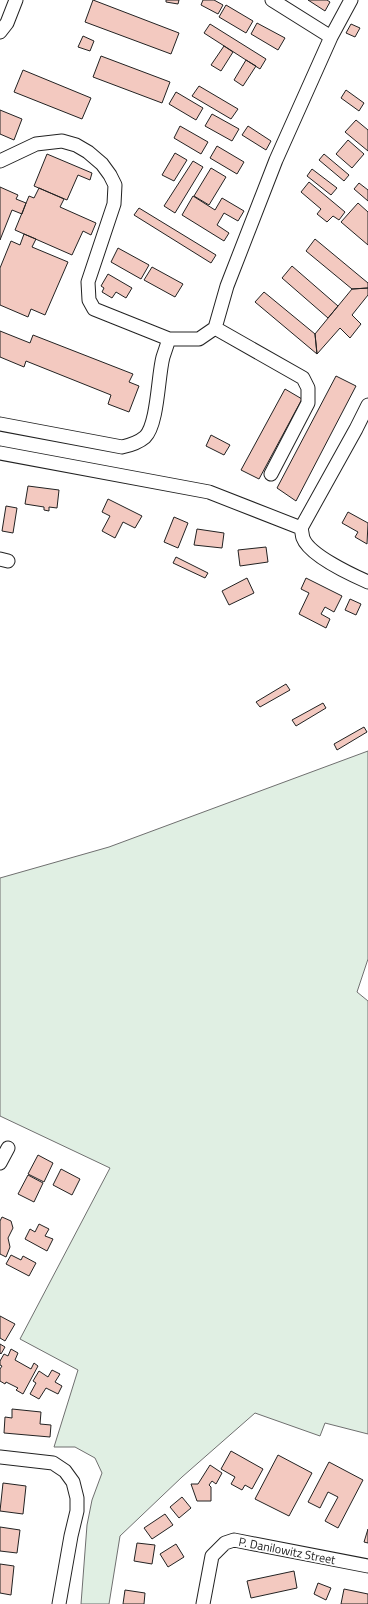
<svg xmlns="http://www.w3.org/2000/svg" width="368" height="1604" viewBox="0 0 368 1604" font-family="'Titillium Web',sans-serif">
<rect width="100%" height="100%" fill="#fff"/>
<path fill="#e0efe3" stroke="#6f6f6f" d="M368 751V959L357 992 368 1001V1434L325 1423 320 1436 255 1413 182 1477 120 1536 109 1604H81L87 1525 92 1500 102 1473 95 1458 75 1447H54L78 1370 20 1339 110 1168 0 1116V878L109 847Z"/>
<path fill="#f3c9c0" stroke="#222" d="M93 0 179 33 171 54 85 22Z
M166 0H179L178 4 166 2Z
M203 0H214L223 5 218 14 201 5Z
M308 0H327L330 2 325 11Z
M226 5 253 21 246 33 219 17Z
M257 23 285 38 278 50 251 34Z
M210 24 266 59 260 69 204 33Z
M351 24 360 28 355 37 346 33Z
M83 36 94 41 90 51 78 47Z
M224 46 233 52 221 71 211 65Z
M101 56 170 82 162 103 93 77Z
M246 60 256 66 243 86 234 80Z
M23 70 91 98 82 119 14 92Z
M199 86 238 109 231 119 192 96Z
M346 90 364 103 359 111 341 98Z
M176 92 203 108 196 120 169 104Z
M0 110 22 119 14 140 0 134Z
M212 114 239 129 232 141 205 126Z
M356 120 368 130V151L345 132Z
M180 126 208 142 201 154 174 138Z
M248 126 271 141 266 150 242 135Z
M348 140 364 154 352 168 336 154Z
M217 146 244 162 237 174 210 158Z
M175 153 187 160 174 181 162 175Z
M47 154 92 173 90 180 78 175 67 200 34 186Z
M324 154 349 175 344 181 319 160Z
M193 161 203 167 175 213 164 206Z
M211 168 226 177 209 205 194 196Z
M312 169 337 188 331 195 307 176Z
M309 182 345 212 339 220 333 216 327 222 317 214 321 209 301 192Z
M359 183 368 190V201L354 189Z
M0 187 18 195 16 199 26 203 22 214 12 210 0 240Z
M39 188 64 199 60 207 96 223 91 235 83 231 72 255 15 230 29 196 34 198Z
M193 196 215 210 222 198 244 211 238 221 224 213 217 225 229 233 224 241 182 215Z
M358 203 368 212V245L341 222Z
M139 208 216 255 211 263 134 215Z
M24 234 36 239 32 247 68 262 45 315 31 309 28 317 0 305V268L11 241 20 245Z
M315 239 368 283V288L352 289 306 251Z
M118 248 149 265 141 279 111 262Z
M292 266 338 306 328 318 282 278Z
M152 267 183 284 175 297 144 280Z
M108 274 132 288 126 298 116 292 112 298 102 292 104 288 101 286Z
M368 288V295L352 315 361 324 350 338 340 328 317 354 315 334 352 289Z
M264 292 315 334 317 354 255 302Z
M0 331 30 343 33 335 133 374 129 382 139 386 129 412 108 404 111 395 26 361 24 367 0 357Z
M336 376 356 386 296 501 277 488Z
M285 389 302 399 259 479 241 470Z
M211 435 230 445 224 455 206 446Z
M28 486 59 490 57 508 49 507V511L44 510V507L25 504Z
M108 499 142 516 135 528 123 522 115 538 102 531 110 516 102 512Z
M6 506 17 508 13 533 2 531Z
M348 512 368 523 367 544 355 537 358 532 342 523Z
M174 517 188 523 178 548 164 542Z
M197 529 224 533 222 548 194 545Z
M266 547 268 562 240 566 238 550Z
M176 557 208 573 205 578 173 563Z
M247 578 254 593 229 605 222 591Z
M306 578 342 596 334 612 325 607 321 614 330 619 326 628 299 614 309 593 301 589Z
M350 599 361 604 356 615 345 610Z
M286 684 290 690 260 707 256 702Z
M323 703 326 708 296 726 292 720Z
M364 727 367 732 337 750 334 744Z
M38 1155 53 1163 44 1182 28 1174Z
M61 1169 80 1179 72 1195 53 1185Z
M28 1175 43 1183 34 1202 18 1194Z
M2 1217 11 1221 13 1228 8 1238 10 1247 6 1257 0 1254V1221Z
M39 1224 49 1229 45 1236 53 1239 47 1251 25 1239 30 1229 35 1232Z
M11 1255 21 1260 23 1256 36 1263 29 1276 6 1264Z
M0 1316 15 1324 5 1341 0 1338Z
M0 1344 5 1347 1 1354 0 1353Z
M11 1349 18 1353 15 1360 31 1369 34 1363 38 1366 23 1394 16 1390 18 1388 6 1382 5 1384 0 1381V1369L2 1366 0 1365V1361L4 1354 8 1356Z
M52 1370 60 1374 55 1382 62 1386 58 1394 46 1388 39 1399 30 1394 36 1383 33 1381 39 1371 48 1377Z
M12 1409 41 1412 40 1424 51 1425 50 1437 4 1433 5 1417 12 1418Z
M231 1451 263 1469 252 1489 245 1485 242 1490 231 1484 235 1477 221 1469Z
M278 1455 312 1473 289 1516 255 1499Z
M329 1462 363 1480 338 1528 325 1521 338 1497 328 1492 320 1508 308 1502Z
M210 1465 222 1473 216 1484 212 1481 209 1485 211 1487V1501H197L191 1484H198Z
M3 1483 26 1486 23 1514 0 1511Z
M182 1497 191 1508 179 1518 170 1507Z
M165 1514 173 1525 152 1539 144 1528Z
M0 1527 20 1530 17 1553 0 1551Z
M368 1529V1543L364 1542Z
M137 1543 155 1545 152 1564 134 1561Z
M176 1544 184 1557 168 1567 160 1554Z
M0 1564 14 1566 11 1595 0 1593Z
M294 1571 297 1588 251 1598 247 1581Z
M318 1583 331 1588 326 1600 314 1594Z
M344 1589 368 1594V1604H341Z
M125 1590 145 1593 144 1604H123Z"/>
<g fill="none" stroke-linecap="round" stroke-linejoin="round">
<defs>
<path id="minor" d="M272 0 331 37
M0 32 7 23 16 0
M0 161 36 144 62 141 76 145 88 152 102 164 110 175 115 185 114 204 88 282 89 300 94 309 169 339
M215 328 303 378 308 388V403L271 474
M368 405 356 429 301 528C302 531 302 535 303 538 309 555 352 575 368 582
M0 424 122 447C131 445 138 443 145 437 158 424 158 375 163 357 165 351 167 345 169 339H199L215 328 227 286 276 160 331 37 351 0
M0 453 209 492 301 528
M0 559 8 561
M0 1163 8 1148
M0 1457 53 1463 65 1471 73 1482 77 1498V1511L71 1536 59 1604
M203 1604 212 1556 225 1543 234 1540 368 1566"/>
</defs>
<use href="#minor" stroke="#222" stroke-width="15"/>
<use href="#minor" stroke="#fff" stroke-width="13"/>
</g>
<g text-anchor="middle" stroke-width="3" stroke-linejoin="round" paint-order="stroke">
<g font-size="12" fill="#222" stroke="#fff">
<text transform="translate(287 1551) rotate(11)" y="4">P. Danilowitz Street</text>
</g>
</g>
</svg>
